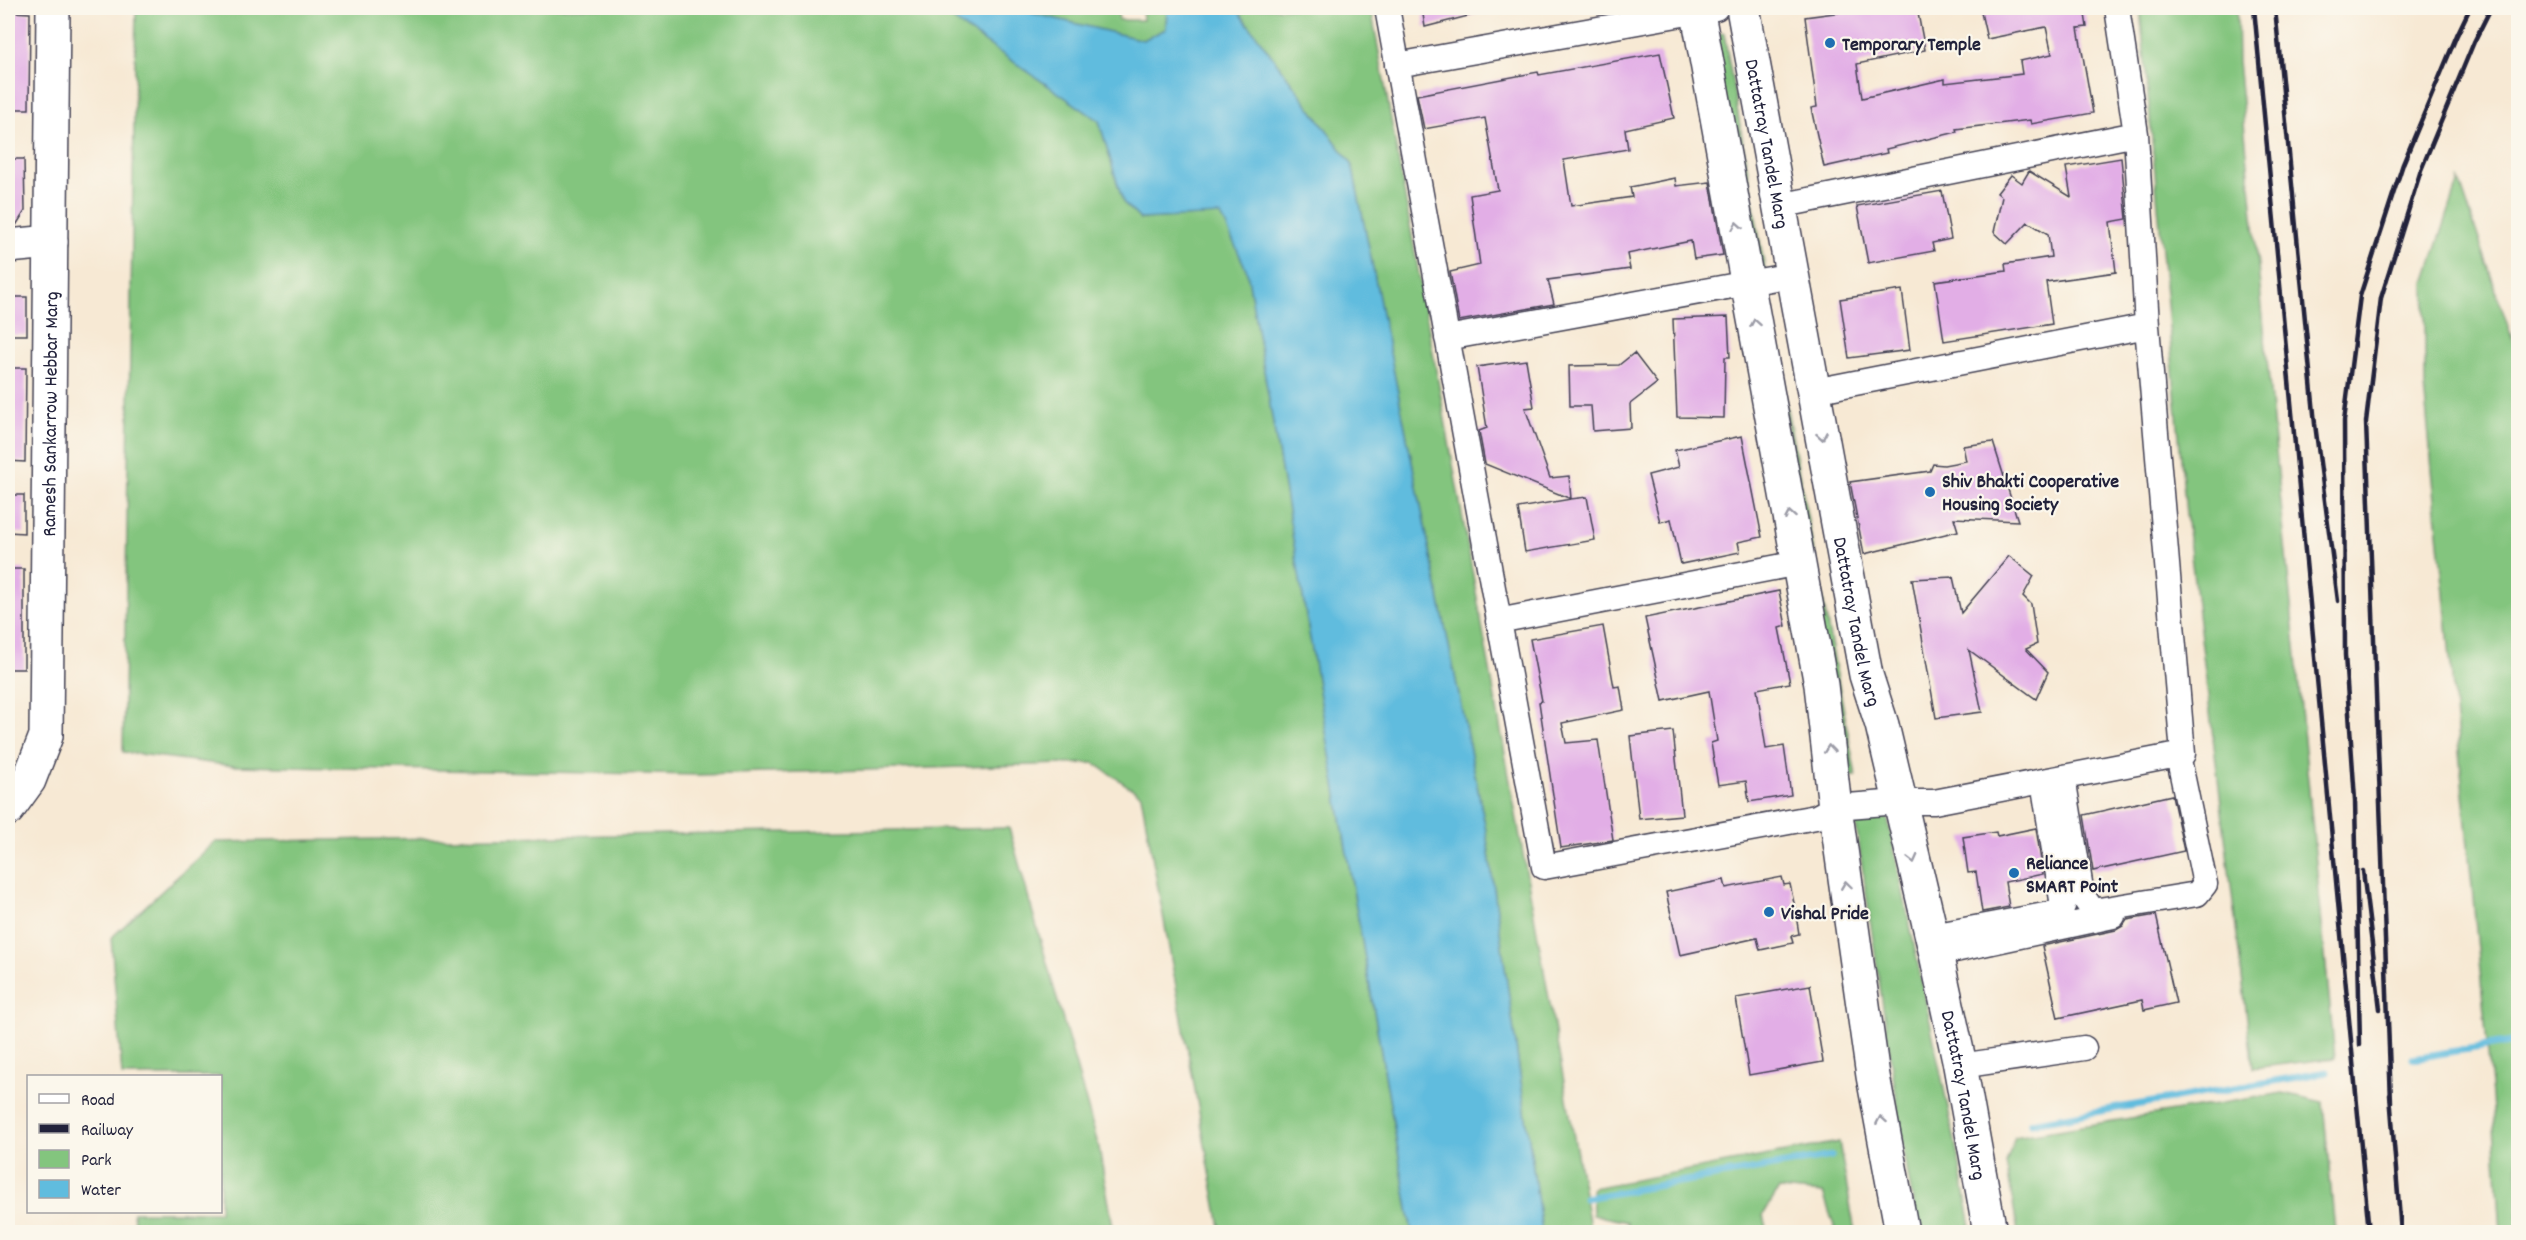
<svg xmlns="http://www.w3.org/2000/svg" width="2526" height="1240" viewBox="0 0 2526 1240" font-family="Dekko,sans-serif">
<rect width="100%" height="100%" fill="#fbf7ec"/>
<filter id="ink" filterUnits="userSpaceOnUse"><feTurbulence type="fractalNoise" baseFrequency=".0167" numOctaves="2"/><feDisplacementMap in="SourceGraphic" scale="12" xChannelSelector="R" yChannelSelector="G"/><feConvolveMatrix kernelMatrix="1 2 1 2 8 2 1 2 1" color-interpolation-filters="sRGB"/></filter>
<filter id="wash" filterUnits="userSpaceOnUse"><feTurbulence type="fractalNoise" baseFrequency=".008" numOctaves="4" result="noise"/><feDisplacementMap in="SourceGraphic" scale="24" xChannelSelector="R" yChannelSelector="G"/><feGaussianBlur stdDeviation="1.35" result="paint"/><feColorMatrix in="noise" values="0 0 0 0 0 0 0 0 0 0 0 0 0 0 0 0 0 1.4 0 .05"/><feComposite in="paint" operator="in"/></filter>
<g filter="url(#wash)">
<rect width="100%" height="100%" fill="#f7e9d4"/>
<path fill="#83c57e" stroke="#52745c" stroke-width="1.5" d="M136 8H936L1099 121 1123 202 1140 219 1221 214 1247 271 1412 1232H1221L1141 795 1094 763 700 775 234 766 123 752Z
M1025 8H1117L1119 20H1143L1142 8H1167L1166 29 1143 40 1032 13Z
M1236 8H1371L1591 1232H1542L1485 825 1352 164Z
M2140 8H2237L2238 61 2335 1058 2253 1068 2186 514Z
M1724 33 1765 270H1753L1708 36Z
M2459 180 2518 356V1232H2501L2492 1096 2425 396V283Z
M1767 303 1856 776H1845Z
M1878 808 1888 820 1960 1166 1972 1232H1919L1908 1175 1856 825 1859 812Z
M1009 828 1099 1148 1114 1232H135L133 1212H220V1076H122L111 938 215 842Z
M2283 1093 2323 1102 2335 1232H2018L2006 1163 2015 1137Z
M1839 1142 1855 1232H1836L1823 1193 1779 1189 1763 1215 1767 1232H1630L1627 1222 1593 1215 1592 1188Z"/>
<path fill="#60bcde" stroke="#416f8c" stroke-width="1.5" d="M936 8H1025L1032 13 1143 40 1166 29 1167 8H1236L1352 164 1485 825 1542 1232H1412L1247 271 1221 215 1140 219 1123 202 1099 121Z"/>
<g fill="none" stroke-linecap="round" stroke-linejoin="round">
<path stroke="#60bcde" stroke-width="7" d="M2413 1058 2518 1041
M2031 1123 2327 1072
M1585 1198 1832 1156"/>
</g>
<g id="blocks">
<path fill="#e2aee6" d="M1422 8H1475L1476 14 1425 27Z
M1857 8H1917L1925 50 1857 64 1862 98 1945 79V83L2022 74 2020 61 2052 54 2046 27 1987 39 1980 8H2084L2087 27 2078 28 2093 113 2031 124 2030 120 1956 129 1957 132 1886 149 1887 153 1824 167 1811 108 1817 107 1805 17 1858 10Z
M11 12 30 13 29 109H10V102H8V19H11Z
M1660 53 1674 118 1625 129 1628 149 1564 160 1571 206 1632 197 1630 187 1675 178 1676 186 1710 182 1723 255 1694 259 1691 241 1627 254 1630 269 1548 280 1554 304 1459 321 1450 272 1480 265 1470 195 1498 190 1485 118 1424 129 1417 95 1538 72 1539 75Z
M2121 158 2127 219 2110 222 2116 272 2046 282 2052 324 1944 341 1935 281 2006 271 2005 264 2051 257 2048 234 2028 222 2007 244 1994 232 2002 197 1997 193 2011 175 2022 183 2029 171 2071 197 2066 167Z
M8 159H24L25 211 15 227H8Z
M1942 191 1951 239 1932 243 1934 251 1868 263 1857 206Z
M1902 290 1910 350 1849 358 1840 299Z
M8 297H27V335H8Z
M1728 317 1730 357H1725L1724 418 1677 417 1673 319Z
M1634 353 1657 383 1630 404 1631 428 1593 431 1591 406H1570L1569 366 1619 365Z
M1526 360 1534 407 1525 408 1550 478 1569 476 1571 499 1587 497 1595 540 1525 552 1518 508 1571 499 1485 464 1479 431 1487 428 1477 367Z
M8 368H26L25 462 8 461Z
M1742 436 1762 537 1738 542 1740 552 1681 564 1671 519 1660 522 1648 475 1679 467 1675 450Z
M1993 442 2018 521 1954 518 1958 531 1864 554 1850 482 1930 471 1933 464 1944 465 1966 461 1963 446Z
M8 495H24V533L8 532Z
M2009 556 2034 576 2023 596 2031 604 2037 644 2026 649 2048 672 2036 699 1969 650 1982 712 1936 718 1912 579 1953 577 1961 613Z
M8 569H24V669H8Z
M1779 591 1786 626 1779 628 1790 683 1757 689 1766 749 1784 746 1791 795 1749 802 1746 781 1718 785 1711 743 1717 741 1709 691 1663 701 1645 618Z
M1603 626 1614 687 1620 686 1624 710 1562 723 1566 743 1598 740 1613 840 1561 848 1539 702 1542 701 1530 639Z
M1673 731 1682 815 1639 819 1630 736Z
M2172 795 2184 851 2093 871 2084 815Z
M2036 828 2043 874 2005 882 2009 907 1982 912 1976 872 1968 873 1963 837 1996 832 1997 836Z
M1782 877 1784 885 1790 884 1794 903 1799 934 1791 936 1793 943 1760 950 1757 938 1680 955 1666 892 1724 880 1726 888Z
M2156 915 2176 1003 2144 1010 2142 1000 2058 1018 2042 946 2116 930 2123 926 2127 920Z
M1810 985 1823 1062 1749 1075 1736 998Z"/>
</g>
</g>
<g filter="url(#ink)">
<use href="#blocks" fill-opacity="0" stroke="#424052" stroke-width="1.5"/>
<g fill="none" stroke-linecap="round" stroke-linejoin="round">
<defs>
<path id="street" d="M1387 8 1544 867 1816 817 1835 807 1899 802H1934L2183 754 2147 326 2136 134 2117 8
M1397 65 1716 8
M1779 206 2136 134
M1447 338 1792 275
M1814 391 2147 326
M1498 621 1799 563
M2063 777 2082 895 2093 911 2197 894 2205 884 2178 755
M1932 936 2055 913 2063 906 2043 781
M1936 954 2113 916
M1960 1066 2084 1048"/>
<g id="secondary">
<path d="M1697 8 1821 685 1835 807 1873 1076 1902 1232"/>
<path id="s1" d="M1743 8 1866 675 1882 725 1936 954 1959 1060 1990 1232"/>
<path d="M8 246 51 242"/>
<path id="s2" d="M8 809 29 780 46 736 53 8"/>
</g>
</defs>
<use href="#street" stroke="#424052" stroke-width="27"/>
<use href="#secondary" stroke="#424052" stroke-width="36"/>
<use href="#street" stroke="#fff" stroke-width="24"/>
<use href="#secondary" stroke="#fff" stroke-width="33"/>
<path stroke="#22223b" stroke-width="4.5" d="M2254 8 2369 1232
M2275 8 2315 424 2338 601
M2363 871 2380 1009
M2360 1045 2355 800 2345 655 2344 421 2360 296 2403 164 2457 35 2470 8
M2390 1095 2401 1232
M2391 1102 2366 422 2381 298 2421 170 2474 42 2491 8"/>
</g>
<defs><path id="oneway-chevron" d="M-2-3.5L2.5 0L-2 3.5" fill="none" stroke-width="1.6" stroke-linecap="round" stroke-linejoin="round" transform="scale(1.5)"/></defs>
<g stroke="#9c9ca7">
<use href="#oneway-chevron" transform="translate(1737 226) rotate(-100)"/>
<use href="#oneway-chevron" transform="translate(1755 323) rotate(-100)"/>
<use href="#oneway-chevron" transform="translate(1822 436) rotate(80)"/>
<use href="#oneway-chevron" transform="translate(1790 515) rotate(-100)"/>
<use href="#oneway-chevron" transform="translate(1829 749) rotate(-96)"/>
<use href="#oneway-chevron" transform="translate(1913 859) rotate(76)"/>
<use href="#oneway-chevron" transform="translate(1846 885) rotate(-98)"/>
<use href="#oneway-chevron" transform="translate(1881 1120) rotate(-100)"/>
</g>
</g>
<g fill="#1f6fb2" stroke="#fbf7ec" stroke-width="2">
<circle cx="1830" cy="43" r="6"/>
<circle cx="1930" cy="492" r="6"/>
<circle cx="2014" cy="873" r="6"/>
<circle cx="1769" cy="912" r="6"/>
</g>
<g text-anchor="middle" stroke-width="4.5" stroke-linejoin="round" paint-order="stroke">
<g font-size="20" font-weight="bold" fill="#22223b" stroke="#fbf7ec" text-anchor="start">
<text x="1842" y="50">Temporary Temple</text>
<text x="1942" y="487">Shiv Bhakti Cooperative<tspan x="1942" dy="23">Housing Society</tspan></text>
<text x="2026" y="869">Reliance<tspan x="2026" dy="23">SMART Point</tspan></text>
<text x="1781" y="919">Vishal Pride</text>
</g>
<g font-size="20" fill="#22223b" stroke="#fbf7ec">
<text dy="7" stroke="none"><textPath href="#s1" startOffset="138">Dattatray Tandel Marg</textPath></text>
<text dy="7" stroke="none"><textPath href="#s2" startOffset="405">Ramesh Sankarrow Hebbar Marg</textPath></text>
<text dy="7" stroke="none"><textPath href="#s1" startOffset="624">Dattatray Tandel Marg</textPath></text>
<text dy="7" stroke="none"><textPath href="#s1" startOffset="1110">Dattatray Tandel Marg</textPath></text>
</g>
</g>
<rect width="2526" height="1240" fill="none" stroke="#fbf7ec" stroke-width="30"/>
<rect x="27" y="1075" width="195" height="138" fill="#fbf7ec" stroke="#a4a2a5" stroke-width="1.5"/>
<rect x="39" y="1094" width="30" height="9" fill="#ffffff" stroke="#a4a2a5" stroke-width="1.5"/>
<text x="81" y="1105" font-size="18" fill="#22223b">Road</text>
<rect x="39" y="1124" width="30" height="9" fill="#22223b" stroke="#a4a2a5" stroke-width="1.5"/>
<text x="81" y="1135" font-size="18" fill="#22223b">Railway</text>
<rect x="39" y="1150" width="30" height="18" fill="#83c57e" stroke="#a4a2a5" stroke-width="1.5"/>
<text x="81" y="1165" font-size="18" fill="#22223b">Park</text>
<rect x="39" y="1180" width="30" height="18" fill="#60bcde" stroke="#a4a2a5" stroke-width="1.5"/>
<text x="81" y="1195" font-size="18" fill="#22223b">Water</text>
</svg>
